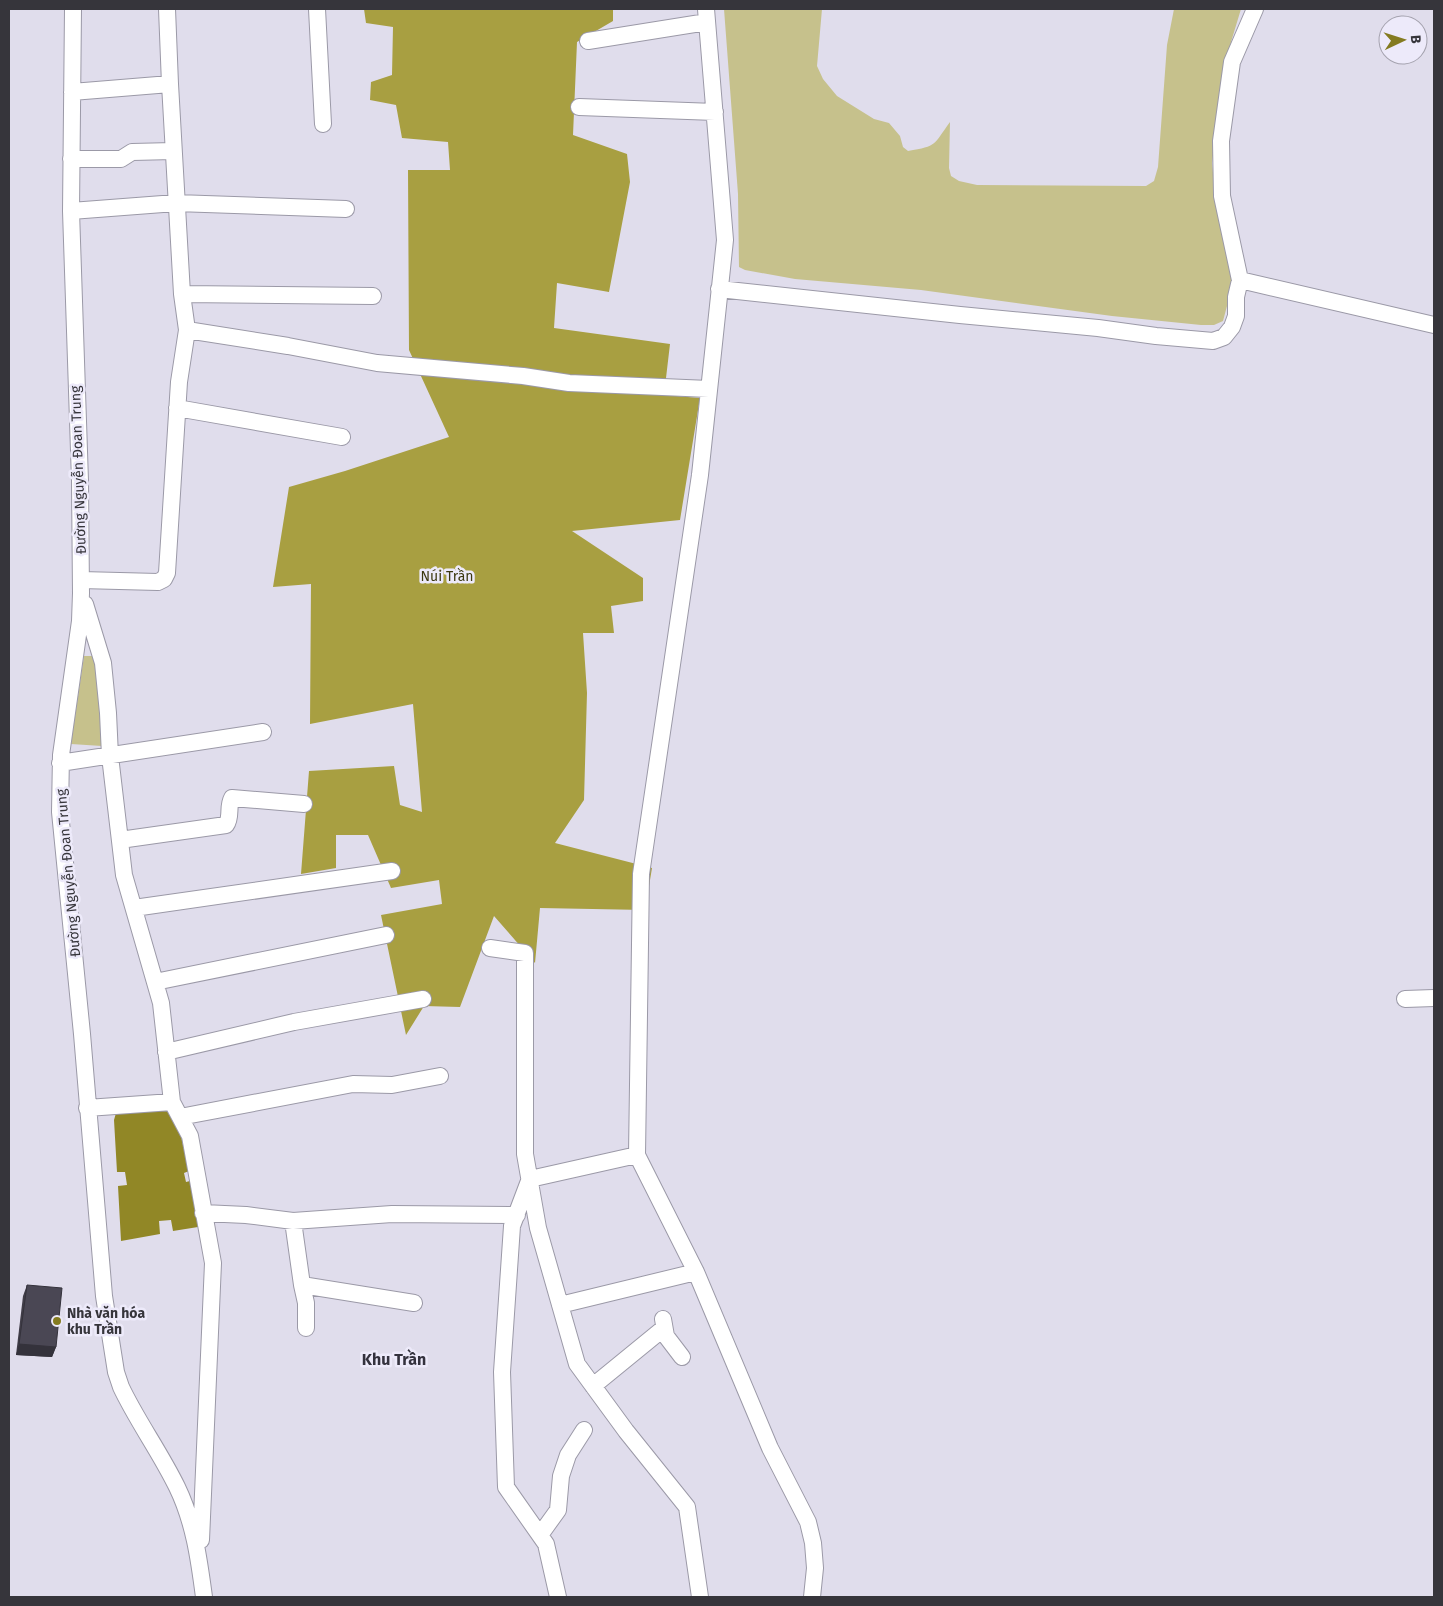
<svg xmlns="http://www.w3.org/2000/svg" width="1443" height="1606" viewBox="0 0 1443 1606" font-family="'Fira Sans',sans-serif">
<rect width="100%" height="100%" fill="#e0ddec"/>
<path fill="#c6c18c" d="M724 9H822L817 66 823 79 837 96 874 119 889 123 900 136 903 147 908 151C938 146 933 145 950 122L949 168 951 176 959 181 977 185 1146 186 1154 181 1158 167 1167 45 1174 9H1241L1231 42 1221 92 1212 163 1216 200 1231 275V291L1223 321 1214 325H1201L1112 316 921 290 795 279 745 270 739 267 738 194Z
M84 656H97L102 746 71 744Z"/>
<path fill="#a89f41" d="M364 9H613V21L577 42 573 135 627 154 630 182 609 292 557 283 554 328 670 344 664 395 700 398 680 520 572 531 643 578V601L611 606 614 633H583L587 693 584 800 555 843 652 868 645 910 540 908 535 963 494 916 460 1007 424 1006 406 1035 381 915 442 904 439 880 391 888 368 835H336V868L301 874 309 771 394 766 400 805 422 812 413 704 310 724 311 584 273 587 289 487 345 471 449 437 409 350 408 170H450L448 142 402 138 396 105 370 100 371 82 392 75 393 27 366 23Z"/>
<path fill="#918726" d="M170 1110 180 1132 189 1171 184 1173 186 1182 190 1181 198 1227 173 1231 171 1220 159 1221 160 1234 121 1241 118 1186 127 1185 125 1172H117L114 1120 116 1113Z"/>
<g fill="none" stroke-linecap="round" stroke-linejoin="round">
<defs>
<path id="minor" d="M73 9 71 211 80 481 81 593 80 621 61 755 60 812 82 1034 104 1296 116 1372 121 1387C137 1421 160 1452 177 1487 194 1522 199 1559 204 1597
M317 9 323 124
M706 9 725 240 700 475 641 874 637 1155 696 1272 770 1448 808 1522 813 1543 815 1568 812 1597
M588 41 707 22
M72 92 170 84
M579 107 715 112
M71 159H121L132 152 173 151
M71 211 176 203 346 209
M1240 280 1434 325
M719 289 960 315 1098 328 1156 336 1213 341 1224 337 1232 327 1236 316V297L1240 280 1222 196 1221 141 1232 62 1255 9
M182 294 373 296
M187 330 288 346 377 363 523 376 569 383 709 389
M177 408 342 437
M81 580 158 582 164 579 167 573 179 382 187 330 182 294 170 84 167 9
M85 604 103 663 108 713 110 756 124 875 161 1003 172 1102 190 1136 213 1263 201 1540
M60 763 263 732
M120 840 226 825C232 817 227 807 232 798L304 804
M134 908 392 871
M490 948 525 953V1154L538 1228 577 1364 626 1431 687 1507 700 1597
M155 982 386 935
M1405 999 1434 998
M166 1052 294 1022 423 999
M87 1108 172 1102
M180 1117 353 1084 392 1085 440 1076
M530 1179 637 1155
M529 1181 512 1226 502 1372 506 1487 546 1544 558 1597
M203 1213 246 1215 293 1221 392 1214 517 1215
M293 1221 302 1285 306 1303V1328
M302 1285 414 1303
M560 1305 696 1272
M663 1319 666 1336 682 1357
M593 1386 664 1328
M540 1535 558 1510 561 1476 568 1455 584 1430"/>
</defs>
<use href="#minor" stroke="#9b99a7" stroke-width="18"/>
<use href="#minor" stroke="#fff" stroke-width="16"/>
</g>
<path fill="#403d48" d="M27 1285 56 1347 52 1357 16 1355 23 1296Z"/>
<path fill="#34323b" d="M19 1344 56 1347 52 1357 16 1355Z"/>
<path fill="#4a4754" stroke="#34323b" d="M27 1285 62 1288 56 1347 19 1344Z"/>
<circle fill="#847b20" stroke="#edeafa" stroke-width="2" cx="57" cy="1321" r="5"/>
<g text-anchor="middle" stroke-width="5" stroke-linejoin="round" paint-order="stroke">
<g font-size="14" fill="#36353b" stroke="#edeafa">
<text transform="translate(78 470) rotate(-92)" y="5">Đường Nguyễn Đoan Trung</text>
<text transform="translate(68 873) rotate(-95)" y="5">Đường Nguyễn Đoan Trung</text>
</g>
<g font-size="14" fill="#3c3810" stroke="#edeafa">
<text x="447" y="581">Núi Trần</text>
</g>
<g font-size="14" font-weight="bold" fill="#36353b" stroke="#edeafa" text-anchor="start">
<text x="67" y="1318">Nhà văn hóa<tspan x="67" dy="16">khu Trần</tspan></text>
</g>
<g font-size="16" font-weight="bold" fill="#34323e" stroke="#edeafa">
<text x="394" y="1365">Khu Trần</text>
</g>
</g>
<rect width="1443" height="1606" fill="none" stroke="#36353b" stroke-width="20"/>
<g transform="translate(1403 40) rotate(86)"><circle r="24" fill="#edeafa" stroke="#a4a2ae"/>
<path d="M0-4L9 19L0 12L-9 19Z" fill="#847b20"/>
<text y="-8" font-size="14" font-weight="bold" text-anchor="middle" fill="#36353b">B</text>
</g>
</svg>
